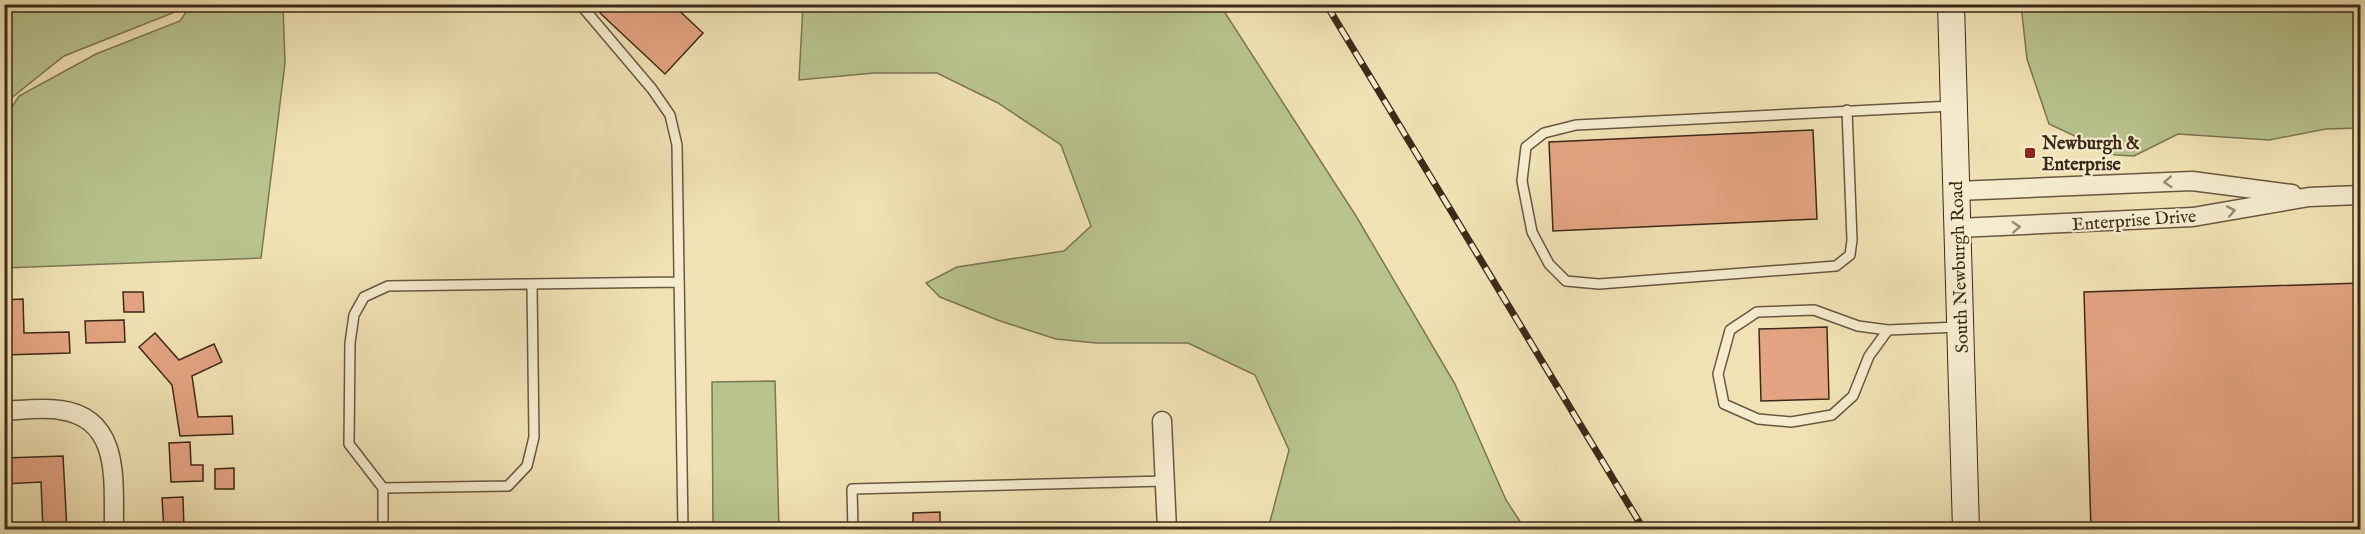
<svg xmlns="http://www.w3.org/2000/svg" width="2365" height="534" viewBox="0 0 2365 534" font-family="'IM FELL English',serif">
<rect width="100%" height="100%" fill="#f0e2b4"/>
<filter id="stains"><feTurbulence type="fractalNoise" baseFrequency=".00333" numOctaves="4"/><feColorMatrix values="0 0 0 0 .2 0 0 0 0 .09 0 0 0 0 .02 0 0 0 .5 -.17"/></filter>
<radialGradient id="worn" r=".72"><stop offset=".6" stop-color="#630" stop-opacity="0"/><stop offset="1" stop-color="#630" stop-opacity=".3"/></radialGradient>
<path fill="#b8c38e" stroke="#7b7654" stroke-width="1.5" d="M5 4H181V5L180 10 64 56 5 103Z
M191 5H283L285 63 261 258 5 268V118L19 96 96 54 180 21Z
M803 5H1220L1356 216 1455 384 1506 500 1525 529H1268L1289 450 1255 375 1188 343H1096L1056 339 1000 321 940 297 926 283 957 267 1064 251 1091 226 1061 145 998 103 937 73H874L799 80Z
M2021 5H2360V128L2326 129 2269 140 2178 134 2134 156 2115 155 2049 124 2027 59Z
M775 381 779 529H713L712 382Z"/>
<path fill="#e4a483" stroke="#3e2919" stroke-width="1.5" d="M608 4H672L703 33 665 74 600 13Z
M1813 130 1817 219 1553 231 1549 142Z
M2361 283V530H2091L2084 292Z
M123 292H143L144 312H124Z
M23 299 24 333 69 332 70 353 4 355V300Z
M124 320 125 342 86 343 85 321Z
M1827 327 1829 399 1761 401 1759 329Z
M155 333 179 360 214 344 222 362 192 376 198 417 232 416 233 434 180 436 172 385 139 347Z
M190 442 191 465H203V481L171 482 169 443Z
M63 456 67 530H43L41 482 4 484V458Z
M234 468V489H215V469Z
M183 497 184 530H164L162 498Z
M940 512V530H913V513Z"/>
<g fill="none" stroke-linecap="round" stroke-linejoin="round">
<defs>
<path id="service" d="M580 4 652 89 670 115 677 145 683 530
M1847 110 1852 240 1850 255 1836 266 1599 284 1566 281 1549 264 1532 232 1522 181 1526 147 1544 133 1576 125 1952 106
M532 286 534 437 527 466 508 486 383 488 349 444 350 343 354 315 364 297 388 286 679 282
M1888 330 1869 356 1853 396 1832 415 1791 422 1758 419 1724 404 1718 374 1730 330 1757 312 1814 310 1858 326 1888 330 1958 327
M383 488V530
M853 530 852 489 1165 481"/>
<path id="minor" d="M1957 191 2192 181 2292 194
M1958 228 2193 217 2309 197 2360 195
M4 411C22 410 42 407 60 410 122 418 113 483 114 530
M1162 421 1167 530"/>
<path id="secondary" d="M1951 4 1966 530"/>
</defs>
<use href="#service" stroke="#6a5740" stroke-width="12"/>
<use href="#minor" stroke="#6a5740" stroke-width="21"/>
<use href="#secondary" stroke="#3e2919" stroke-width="28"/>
<use href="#service" stroke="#f5ecce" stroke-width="9"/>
<use href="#minor" stroke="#f5ecce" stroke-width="18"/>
<use href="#secondary" stroke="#f5ecce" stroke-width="26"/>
<defs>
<path id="rail" d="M1326 4 1644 530"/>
</defs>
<use href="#rail" stroke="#3e2919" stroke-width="7"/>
<use href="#rail" stroke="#f5ecce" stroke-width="4.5" stroke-dasharray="14" stroke-linecap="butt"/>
</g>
<defs><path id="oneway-chevron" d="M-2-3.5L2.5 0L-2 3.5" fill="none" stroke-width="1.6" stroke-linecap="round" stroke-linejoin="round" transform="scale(1.5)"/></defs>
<g stroke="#9a8a74">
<use href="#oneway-chevron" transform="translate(2168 182) rotate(177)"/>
<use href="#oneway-chevron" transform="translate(2231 211) rotate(-10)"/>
<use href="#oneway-chevron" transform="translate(2016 227) rotate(-3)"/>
</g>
<rect fill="#8f2418" stroke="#f5ecce" stroke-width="2" x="2024" y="147" width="12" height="12" rx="3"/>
<g text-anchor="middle" stroke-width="4.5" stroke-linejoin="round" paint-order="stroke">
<g font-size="18" font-weight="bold" fill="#3e2919" stroke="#f5ecce" text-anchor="start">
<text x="2042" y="149">Newburgh &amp;<tspan x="2042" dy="21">Enterprise</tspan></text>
</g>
<g font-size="18" fill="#3e2919" stroke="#f5ecce">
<text transform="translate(2134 220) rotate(-4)" y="6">Enterprise Drive</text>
<text transform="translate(1959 267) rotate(-92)" y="6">South Newburgh Road</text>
</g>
</g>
<rect width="2365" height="534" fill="none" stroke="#f0e2b4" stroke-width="24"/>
<rect x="6" y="6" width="2353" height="522" fill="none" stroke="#3e2919" stroke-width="3"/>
<rect x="12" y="12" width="2341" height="510" fill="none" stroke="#3e2919" stroke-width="1.5"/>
<rect width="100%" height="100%" filter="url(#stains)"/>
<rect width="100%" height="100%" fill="url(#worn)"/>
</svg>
